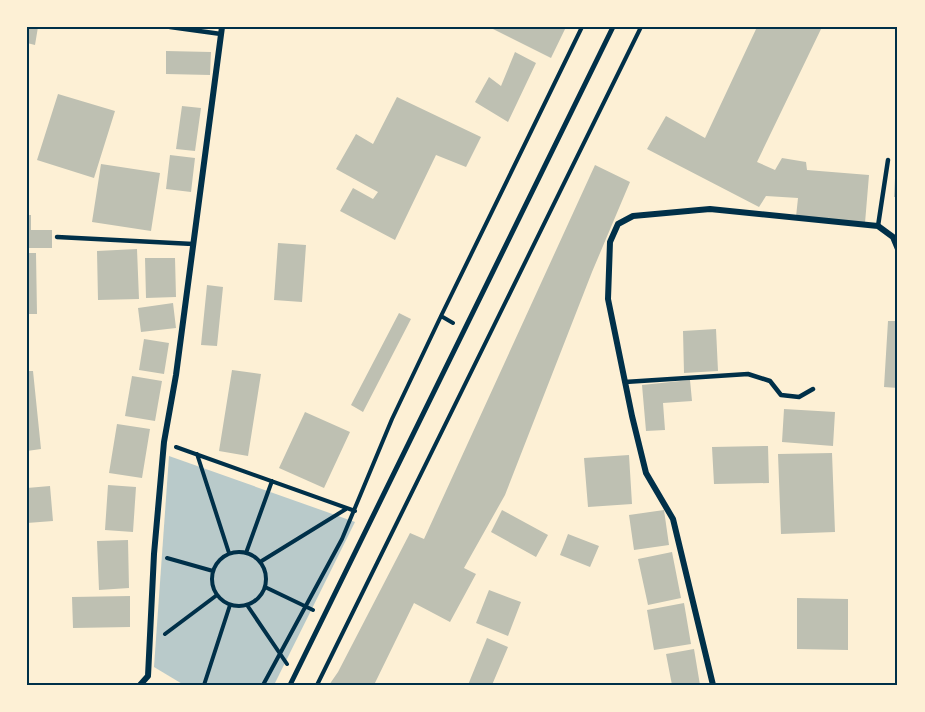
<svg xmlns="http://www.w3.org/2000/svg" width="925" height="712" viewBox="0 0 925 712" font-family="'PT Sans',sans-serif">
<rect width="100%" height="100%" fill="#fdf0d5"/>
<path fill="#b9caca" d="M169 456 355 522 274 685H184L154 667Z"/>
<path fill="#bec0b2" d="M27 27H38L35 45 27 43Z
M489 27H566L551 58Z
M757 27H822L757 162 775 170 782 158 806 162 807 170 869 175 865 223 796 217 798 198 766 196 759 207 647 149 666 116 705 138Z
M166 51 211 52 210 75 166 74Z
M515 52 536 63 508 122 475 102 489 77 501 86Z
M58 94 115 111 94 178 37 160Z
M397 97 481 137 466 167 436 155 395 240 340 211 353 188 373 199 378 192 336 169 356 134 373 144Z
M182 106 201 108 195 151 176 149Z
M170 155 195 158 191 192 166 189Z
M896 159H898V197H894Z
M101 164 160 173 151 231 92 222Z
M595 165 630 182 592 272 505 495 464 568 476 574 450 622 414 603 374 685H329L338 672 410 533 424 539Z
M27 215H31V230H52V248H27Z
M278 243 306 245 302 302 274 300Z
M137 249 139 299 98 300 97 251Z
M27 253H36L37 314H27Z
M145 258H175L176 297 146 298Z
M207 285 223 287 217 346 201 345Z
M173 303 176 328 141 332 138 308Z
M399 313 411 319 363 412 351 405Z
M888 321H898V388L884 387Z
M716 329 718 371 684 373 683 331Z
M144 339 169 343 164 374 139 370Z
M232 370 261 374 248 456 219 451Z
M27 371H33L41 449 27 451Z
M132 376 162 381 155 421 125 416Z
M690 380 692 401 663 403 665 430 646 431 642 385Z
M784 409 835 412 833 446 782 442Z
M305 412 350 432 324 488 279 468Z
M117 424 150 429 142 478 109 473Z
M768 446 769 483 714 484 712 447Z
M832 453 835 532 781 534 778 454Z
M629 455 632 504 588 507 584 458Z
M108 485 136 487 133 532 105 530Z
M50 486 53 521 27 523V488Z
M502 510 548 535 536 557 491 532Z
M664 510 669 545 634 550 629 515Z
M568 534 599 546 590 567 560 555Z
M128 540 129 588 99 590 97 541Z
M672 552 681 598 648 605 638 559Z
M489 590 521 602 508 636 476 623Z
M130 596V627L73 628 72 597Z
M797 598 848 599V650L797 649Z
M684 603 691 644 654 650 647 610Z
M487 638 508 647 492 685H468Z
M694 649 700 685H672L666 654Z"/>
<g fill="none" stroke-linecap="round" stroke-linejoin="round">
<path stroke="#003049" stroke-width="4" d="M441 316 453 323
M176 447 355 511
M197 454 229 553
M212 579a27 27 0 1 1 54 0a27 27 0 1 1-54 0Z
M246 553 272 481
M167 558 213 571
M260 562 346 509
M265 587 313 610
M247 605 287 664
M165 634 217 595
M204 685 230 605
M263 685 342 539 392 419 441 316 582 27
M317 685 641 27"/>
<path stroke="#003049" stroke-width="4.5" d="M170 27 221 34
M878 226 888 160
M57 237 193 244
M625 382 748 374 770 381 781 395 799 397 813 389"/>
<path stroke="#003049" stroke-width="5" d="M290 685 613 27"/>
<path stroke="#003049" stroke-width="6" d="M140 685 148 676 154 554 164 442 176 375 222 27
M713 685 673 519 646 473 632 416 608 299 610 242 618 224 633 216 710 209 878 226 893 237 898 249"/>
</g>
<rect width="925" height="712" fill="none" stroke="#fdf0d5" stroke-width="57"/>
<rect x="28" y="28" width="868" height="656" fill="none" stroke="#003049" stroke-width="2"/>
</svg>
